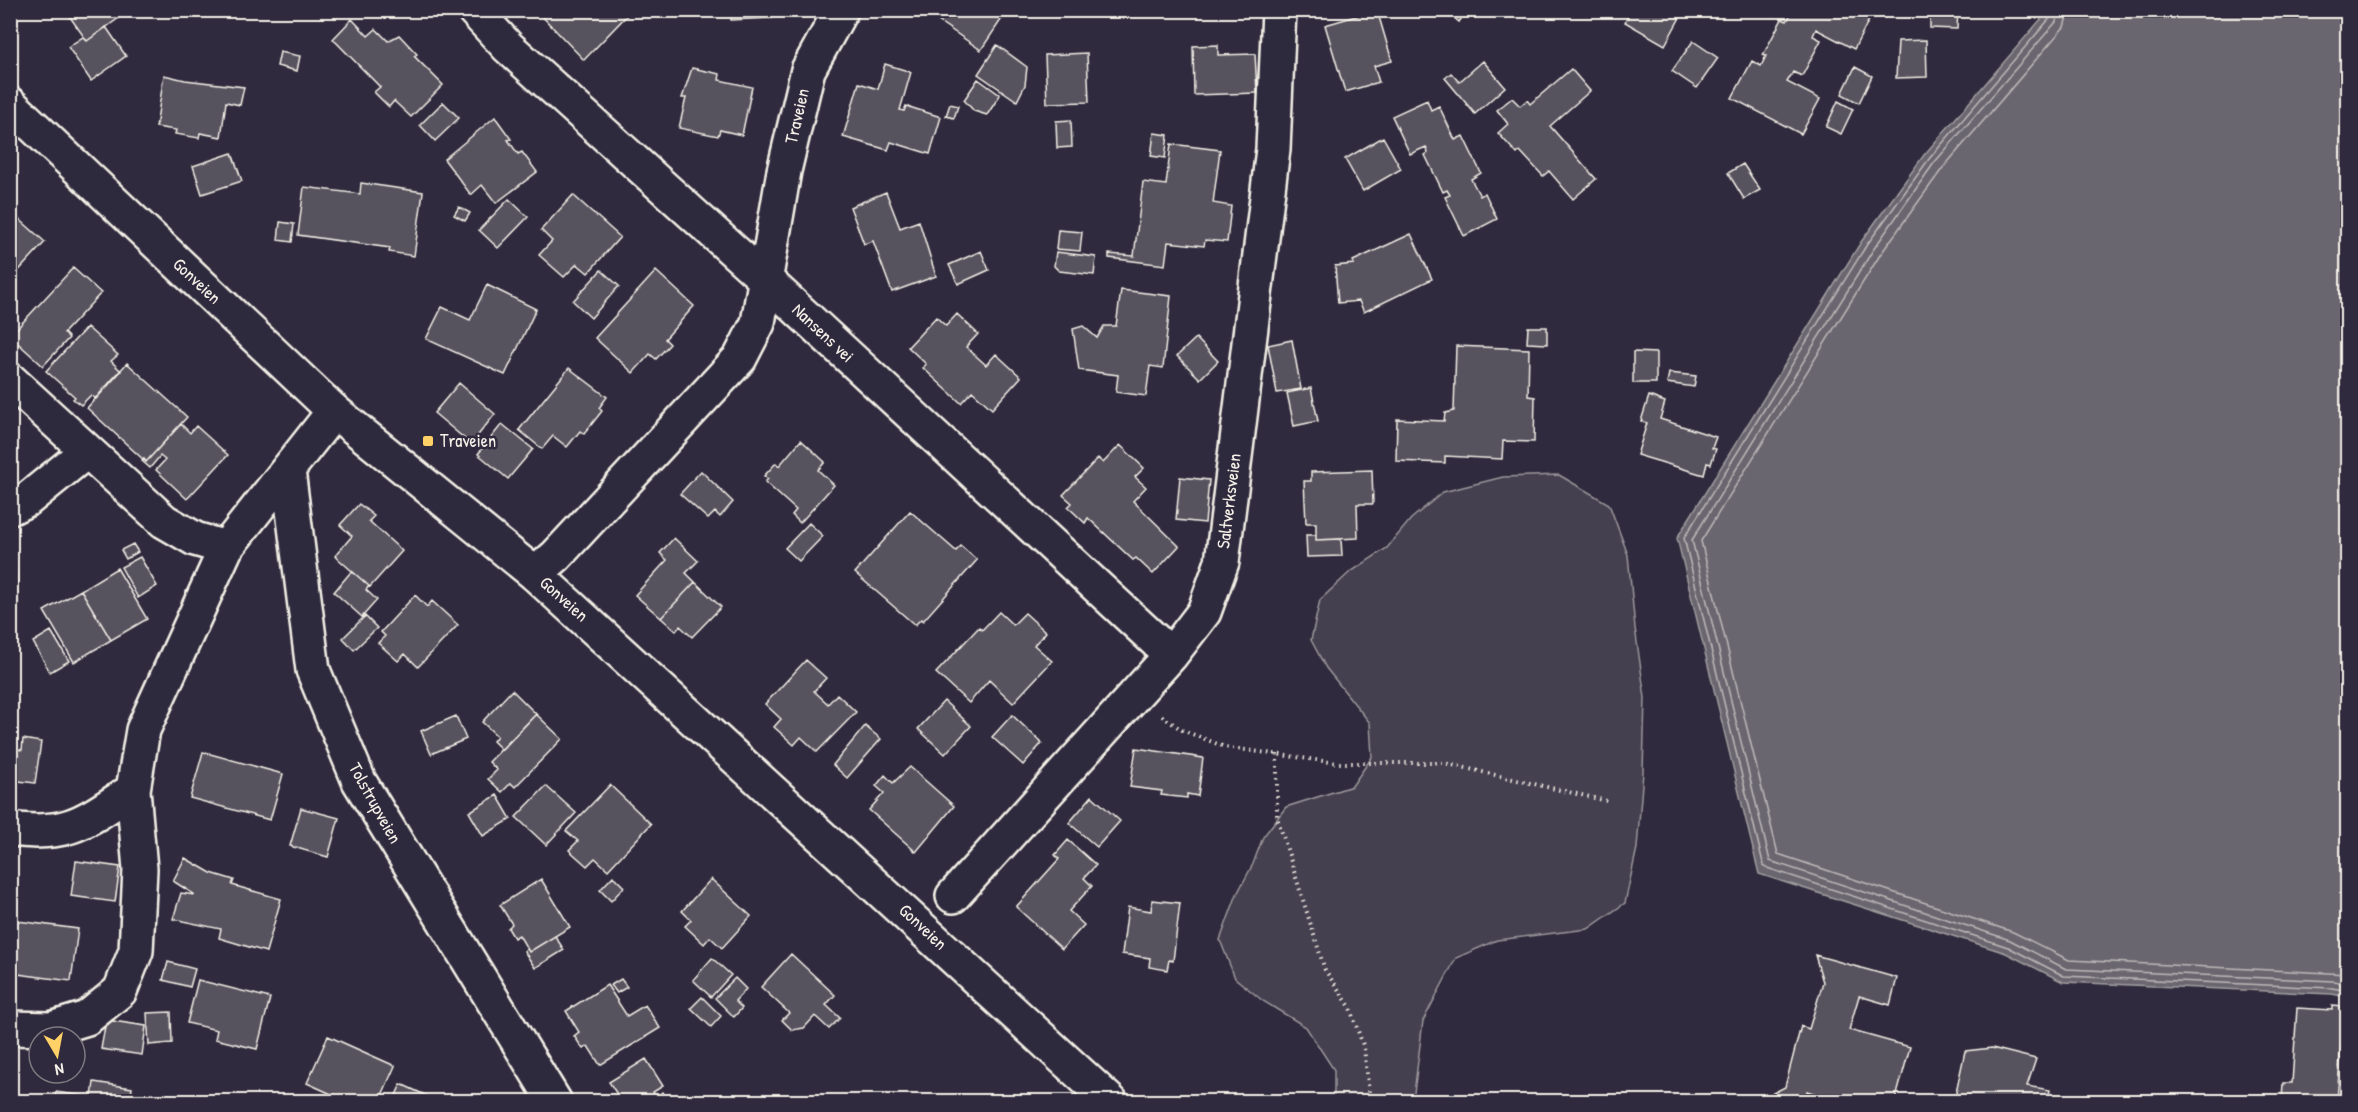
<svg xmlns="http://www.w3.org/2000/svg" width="2358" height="1112" viewBox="0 0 2358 1112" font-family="'Patrick Hand',sans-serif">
<rect width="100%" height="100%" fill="#2f2a3d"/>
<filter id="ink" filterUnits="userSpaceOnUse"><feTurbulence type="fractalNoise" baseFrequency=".0167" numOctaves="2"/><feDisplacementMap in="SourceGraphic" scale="12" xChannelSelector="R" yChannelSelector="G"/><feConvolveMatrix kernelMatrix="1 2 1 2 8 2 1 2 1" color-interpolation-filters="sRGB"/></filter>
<g filter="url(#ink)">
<path fill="#454050" stroke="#9c989c" stroke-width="1.5" d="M1559 475 1609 504 1628 555 1635 628 1645 698 1643 772 1637 848 1625 903 1588 929 1497 940 1456 958 1423 1021 1413 1101H1334V1070L1306 1027 1263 1001 1235 978 1220 940 1237 894 1253 864 1263 837 1286 807 1352 786 1372 757 1370 723 1326 668 1311 640 1320 600 1349 573 1387 548 1411 519 1443 492 1503 477Z"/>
<path fill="#6a6670" stroke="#a19ea0" stroke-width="1.5" d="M2048 11H2347V997L2332 994 2063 982 2006 953 1759 874 1677 538 1861 242 1924 155Z"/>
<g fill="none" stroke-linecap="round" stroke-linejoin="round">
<path stroke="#bdb9b8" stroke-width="1.5" d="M2052 10 2051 17 1929 159 1866 246 1684 538 1764 867 2008 947 2064 976 2332 988 2348 991
M2060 10 2056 22 1934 163 1873 250 1692 540 1770 861 2010 940 2066 969 2333 981 2348 984
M2069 10 2064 27 1942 169 1880 255 1701 541 1778 854 2013 932 2069 960 2348 974"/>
</g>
<path fill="#56525f" stroke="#f4f1e8" stroke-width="1.5" d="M65 10H130L87 41Z
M536 10H629L630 12 584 60Z
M731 10H773V18L731 20Z
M922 10H1000L1005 14 981 50Z
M1377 10 1392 61 1374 66 1379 82 1345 92 1325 25Z
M1446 10H1467L1459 22Z
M1631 10H1684L1665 45 1625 22Z
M1793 10 1873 12 1854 49 1816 29 1813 36 1821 40 1802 76 1793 72 1787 82 1820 99 1801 134 1732 98 1752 61 1761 66 1766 56 1763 55 1782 19 1787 21Z
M1930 10H1958L1957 29 1930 28Z
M352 19 368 36 376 29 388 41 399 35 417 54 414 56 443 85 411 117 394 101 389 107 374 92 380 87 333 39Z
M106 27 126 56 91 81 68 47 83 37 87 41Z
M1926 40 1927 77 1896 78 1898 41Z
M1693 41 1718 58 1697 88 1672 71Z
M997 45 1027 67 1025 85 1017 101 978 74Z
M1218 45V55L1255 54 1257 93 1194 95 1193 46Z
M280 52 300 56 297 71 277 66Z
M1087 53 1089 102 1047 103 1045 55Z
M1483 61 1505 87 1475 114 1445 78 1451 73 1459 82Z
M885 64 911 72 900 110 904 111 906 106 941 117 930 154 891 142 888 150 843 137 859 83 878 89Z
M1855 67 1872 76 1859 103 1842 94Z
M692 68 720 74 719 80 752 87 742 135 720 130 718 136 679 128 686 98H682Z
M1571 69 1590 91 1550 126 1596 179 1573 199 1549 171 1543 176 1520 151 1517 154 1498 133 1508 124 1497 110 1512 98 1520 106 1527 100 1530 104Z
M164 75 185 80 244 87 240 105 226 102 221 137 200 133 199 138 175 134 176 130 156 127Z
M978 79 1000 95 987 115 974 111 964 100Z
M1427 100 1431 110 1439 106 1455 140 1463 136 1481 173 1471 179 1480 196 1485 193 1497 219 1464 236 1445 197 1450 195 1447 190 1443 192 1425 155 1428 153 1426 147 1410 154 1392 116Z
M1838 101 1853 109 1841 134 1826 127Z
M443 102 459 118 435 141 420 125Z
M950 104 958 106 954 118 946 116Z
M495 117 511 139 508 140 518 154 522 152 537 172 496 203 482 185 471 195 444 159Z
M1071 120 1072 147 1057 148 1056 121Z
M1154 133 1168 135 1165 158 1151 156Z
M1383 137 1401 169 1363 191 1345 159Z
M1171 144 1220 150 1213 203 1231 206 1227 242 1205 240 1204 246 1168 242 1165 265 1109 258V254L1134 256 1143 182 1166 185Z
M232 153 242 181 202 194 193 166Z
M1743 164 1760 190 1744 199 1728 173Z
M361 183 423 192 414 256 389 252 390 248 298 235 304 187 360 194Z
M886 192 900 228 919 221 936 276 892 292 873 241 864 244 850 207Z
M573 195 620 237 588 273 577 264 564 277 539 255 552 241 541 230Z
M509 199 528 217 498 248 479 230Z
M459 207 470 213 465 221 454 215Z
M17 217 45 242 10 280V225Z
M280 222 294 224 292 242 278 240Z
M1058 230 1082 232 1080 251 1056 249Z
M1411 234 1432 279 1364 312 1359 301 1338 303 1335 266 1354 264 1353 261Z
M981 251 989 270 958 284 949 265Z
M1056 252 1096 257 1094 275 1059 271 1054 266Z
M73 268 101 293 64 333 69 338 43 366 10 336Z
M601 270 619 286 591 318 573 301Z
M656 271 694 306 665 339 670 344 656 359 650 354 633 373 595 338Z
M487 285 536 309 505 375 426 339 442 307 470 320Z
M1121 290 1171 296 1163 368 1150 366 1146 396 1116 392 1118 375 1079 370 1073 329 1083 326 1097 338 1104 326H1116Z
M957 314 978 334 966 347 986 365 996 354 1021 377 992 409 972 391 961 403 923 368 926 364 908 347 936 317 946 326Z
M87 327 118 355 111 361 121 371 96 399 91 395 81 405 73 399 75 397 46 371Z
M1528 327H1547V344L1527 343Z
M1196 338 1218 361 1200 379 1177 356Z
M1292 340 1301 389 1277 393 1268 345Z
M1456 346 1529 349 1528 396 1535 397 1534 442 1503 441 1502 459 1445 456V463L1396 461 1397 419 1444 421 1445 413 1454 411Z
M1633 352 1656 353V383H1633Z
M127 363 187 417 146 462 87 408Z
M569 368 607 397 599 408 602 411 584 434 580 431 567 447 553 436 542 449 519 430Z
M1669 373 1696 376 1694 387 1667 383Z
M459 383 495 414 471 444 434 413Z
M1311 388 1318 421 1294 426 1287 393Z
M1649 396 1665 402 1660 419 1716 437 1712 448 1716 449 1711 464 1707 463 1704 475 1637 455 1647 423 1641 421Z
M181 424 190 433 196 426 228 455 187 499 156 470 165 460 160 456 150 468 142 461 144 459 146 462Z
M502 424 533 449 508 479 478 454Z
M801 440 825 462 818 470 834 485 800 523 792 515 796 510 765 482 768 479 764 476 776 463 779 466Z
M1120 445 1144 468 1135 477 1146 487 1133 501 1179 546 1153 574 1136 558 1133 560 1088 518 1085 523 1068 507 1072 503 1063 495 1098 458 1103 463Z
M1372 470 1373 504H1357L1358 538 1316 540V523H1306L1304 481H1311V472Z
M701 471 733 502 720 517 715 512 708 519 680 494Z
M1180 477 1209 480 1205 523 1176 520Z
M359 504 374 516 369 521 402 551 370 587 335 556 352 536 340 525Z
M910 511 956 551 961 546 977 560 923 621 921 619 915 625 855 573Z
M809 523 823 536 799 561 785 548Z
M1306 535H1316V540L1341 539 1342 556 1307 557Z
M674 538 698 561 686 573 695 582 661 618 635 595 667 560 660 553Z
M133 544 138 552 126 559 121 550Z
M140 557 157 586 138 598 121 567Z
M10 561H16L18 607H10Z
M117 568 147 619 111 640 81 590Z
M350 573H354L369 586 366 590 377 600 362 617 334 592Z
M695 582 721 607 692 637 680 626 676 631 661 618Z
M81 590 111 640 74 662 44 611Z
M415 595 427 607 432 601 458 625 418 667 405 654 398 661 378 643 385 636 381 632Z
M999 612 1013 625 1025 613 1046 632 1034 645 1052 661 1013 703 989 680 969 703 936 673 979 627 982 630Z
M365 616 377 628 354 650 343 638Z
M51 631 69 661 50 672 33 642Z
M806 660 826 678 814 691 828 704 837 694 856 712 817 752 801 737 794 745 774 727 781 719 765 704Z
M512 690 536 714 502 750 493 741 497 736 482 722Z
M944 701 971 726 945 754 918 729Z
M536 714 562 739 515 787 511 783 502 792 488 779 497 770 489 762Z
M1012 715 1042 743 1023 765 992 737Z
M456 716 466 739 431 754 421 731Z
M865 726 881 739 847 778 833 765Z
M23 739 41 742 35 783 10 780V748L22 750Z
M1136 748 1203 758 1198 796 1187 794V798L1161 795 1162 791 1130 787Z
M203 752 283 774 270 820 190 798Z
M910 767 954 806 916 852 869 810 884 793 876 786 885 775 893 783Z
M610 785 651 824 608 870 595 858 587 866 569 850 578 841 566 831Z
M546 786 576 813 546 845 516 817Z
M497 795 511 819 483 836 469 812Z
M1092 796 1120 821 1097 847 1069 823Z
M301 808 339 818 328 857 290 846Z
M1068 840 1096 865 1084 878 1092 886 1069 911 1084 925 1062 949 1016 907 1059 859 1055 855Z
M185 858 211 873 234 880 232 885 281 899 266 952 219 938 221 929 173 919 181 893 195 895 173 881Z
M76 861 120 867 115 902 71 896Z
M613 876 624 887 611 901 600 890Z
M541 879 570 927 529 952 519 935 514 938 508 928 512 924 500 905Z
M711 879 751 916 722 948 710 937 704 944 685 926 691 920 682 911Z
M1152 900 1180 903 1173 961 1169 960 1167 970 1149 967 1150 958 1122 954 1128 907 1151 911Z
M10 920 78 929 71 981 10 973Z
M555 936 564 950 535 968 524 951 527 948 529 952Z
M791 954 835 995 826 1005 840 1018 829 1029 815 1016 804 1028 792 1030 782 1020 789 1013 761 987Z
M1815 955 1897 978 1890 1005 1859 996 1849 1030 1910 1047 1895 1102H1842L1807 1091V1102H1769L1771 1094 1785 1087 1801 1026 1809 1029 1823 982Z
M712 958 731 975 711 997 693 980Z
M168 962 195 969 190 987 163 980Z
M735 978 746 989 735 1001 742 1008 734 1017 715 998Z
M621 979 627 987 617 993 611 985Z
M198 980 270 998 257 1049 215 1039 217 1030 187 1023Z
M607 985 627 1016 645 1005 660 1028 600 1065 588 1046 583 1049 574 1036 579 1032 566 1011Z
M702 997 721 1016 711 1027 691 1008Z
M2332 1006 2344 1007 2342 1026 2348 1024V1044L2341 1043 2337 1102 2282 1101 2283 1083H2292L2297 1008 2332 1010Z
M171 1012 172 1043 149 1045 147 1013Z
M106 1020 146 1026 142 1055 101 1049Z
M328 1036 395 1066 379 1102H349L307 1083Z
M1992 1048 2036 1059 2027 1086 2050 1090 2048 1098 2062 1102H1954L1965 1051Z
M646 1059 663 1086 653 1092 656 1097 649 1102H622L609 1082Z
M94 1082 132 1088 130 1102H54L56 1092 92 1097Z
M401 1084 438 1101 393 1102Z
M662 1092 673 1102H653Z"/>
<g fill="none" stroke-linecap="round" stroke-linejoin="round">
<defs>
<path id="street" d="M474 10 508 47 766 280 1171 655
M10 380 164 521 195 539 226 548
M288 470 313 670 359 781 555 1102
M10 508 28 499 87 451
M535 574 556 556 740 358 758 323 784 171 808 70 841 10
M10 829C70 837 85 821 133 790
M953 896 1171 655 1204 612 1222 562 1273 149 1279 10
M10 1028 51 1029 87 1018 120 991 136 951 140 869 133 790 143 730 226 548 334 411"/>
<path id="secondary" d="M10 104 334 411 535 574 1111 1102"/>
</defs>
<use href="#street" stroke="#f4f1e8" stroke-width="38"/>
<use href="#secondary" stroke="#f4f1e8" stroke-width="38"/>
<path stroke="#f4f1e8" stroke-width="4" stroke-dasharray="1.5 4.5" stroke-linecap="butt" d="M1162 716 1182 730 1225 747 1337 763H1444L1607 801
M1277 754V817L1325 970 1349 1005 1364 1048 1370 1102"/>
<use href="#street" stroke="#2f2a3d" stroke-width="33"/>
<use href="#secondary" stroke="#2f2a3d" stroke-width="33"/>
</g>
</g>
<rect fill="#ffd166" stroke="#2f2a3d" stroke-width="2" x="422" y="435" width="12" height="12" rx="3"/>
<g text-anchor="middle" stroke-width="5" stroke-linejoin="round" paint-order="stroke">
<g font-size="18" fill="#f4f1e8" stroke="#2f2a3d">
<text transform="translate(797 116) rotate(-77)" y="6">Traveien</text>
<text transform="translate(197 281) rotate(43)" y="6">Gonveien</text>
<text transform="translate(823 333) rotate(43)" y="6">Nansens vei</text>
<text transform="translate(1229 501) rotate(-83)" y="6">Saltverksveien</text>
<text transform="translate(564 599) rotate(42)" y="6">Gonveien</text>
<text transform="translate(375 803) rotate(61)" y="6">Tolstrupveien</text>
<text transform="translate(923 927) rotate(43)" y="6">Gonveien</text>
</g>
<g font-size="18" fill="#f4f1e8" stroke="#2f2a3d" text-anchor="start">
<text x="440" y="447">Traveien</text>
</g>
</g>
<rect width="2358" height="1112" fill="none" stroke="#2f2a3d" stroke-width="36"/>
<rect x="18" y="18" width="2322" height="1076" fill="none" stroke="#f4f1e8" stroke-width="2" filter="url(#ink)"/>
<g transform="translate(57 1055) rotate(170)"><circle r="28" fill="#2f2a3d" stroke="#7e7a81" stroke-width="1.5"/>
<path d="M0-4.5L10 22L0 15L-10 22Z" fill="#ffd166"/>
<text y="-9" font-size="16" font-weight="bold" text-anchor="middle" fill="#f4f1e8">N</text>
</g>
</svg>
